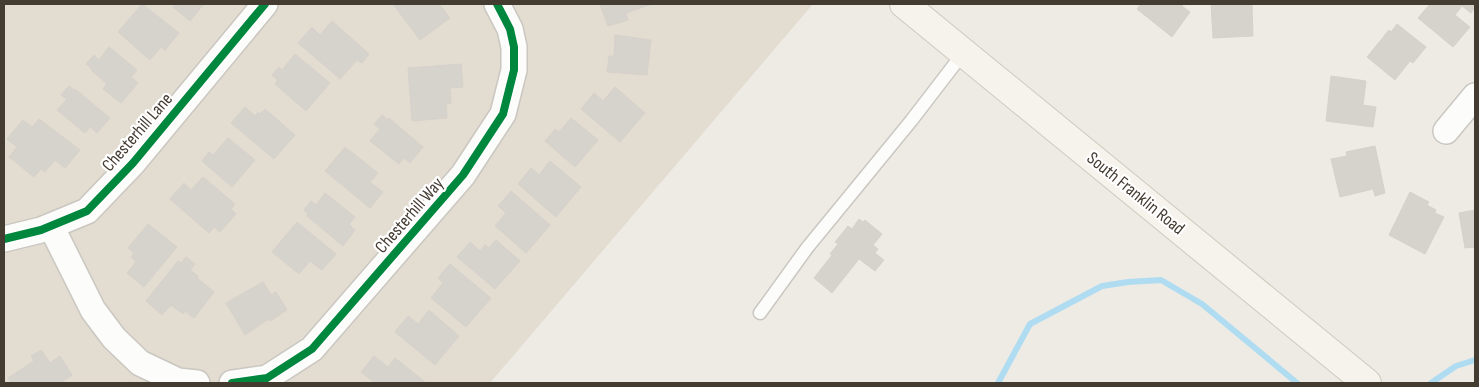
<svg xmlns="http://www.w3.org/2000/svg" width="1479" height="387" viewBox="0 0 1479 387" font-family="'Sofia Sans Condensed',sans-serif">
<rect width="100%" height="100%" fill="#eeebe5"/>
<path fill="#e3dcd1" d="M4 4H813L490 383H4Z"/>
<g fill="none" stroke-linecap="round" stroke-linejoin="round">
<path stroke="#b0dcf1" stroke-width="6" d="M998 383 1030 324 1102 286 1128 282 1161 280 1202 304 1297 383
M1431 383 1456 366 1475 360"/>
</g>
<path fill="#d6d2cc" stroke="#d6d2cb" d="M142 4 179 33 165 50 161 47 150 60 118 32Z
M174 4H204L190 21 173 7 175 5Z
M393 4H439L450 18 420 40Z
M600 4H652L626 13 628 20 608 26Z
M1141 4H1184L1182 6 1190 12 1172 37 1137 9Z
M1211 4H1252L1253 36 1213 38Z
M1430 4H1475V7L1471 13 1462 6 1455 15 1470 27 1453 47 1418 18Z
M332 21 369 54 362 63 357 60 340 79 298 43 312 27 320 35Z
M1397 24 1426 47 1413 63 1410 61 1395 80 1367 57 1389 30 1391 32Z
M615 35 651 40 647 75 607 72 609 56H614Z
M109 47 137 70 131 77 138 83 121 103 103 89 107 84 91 70 92 69 86 64 94 55 99 60Z
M295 54 330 83 306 111 275 84 278 80 272 75 279 67 282 70Z
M461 64 463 87 450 88 451 103 446 104 447 118 412 121 408 68Z
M1331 76 1366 81 1363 105 1376 107 1373 127 1326 121Z
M69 86 74 90 75 89 110 118 97 133 90 127 85 133 57 110 67 99 61 95Z
M615 87 645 113 620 142 581 109 594 93 603 101Z
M245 107 255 116 258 112 260 114 265 109 295 135 274 159 231 123Z
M382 115 388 120 389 118 423 147 410 163 404 158 399 164 370 141 380 129 374 124Z
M571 118 598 140 575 167 545 141 555 129 559 132Z
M39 119 80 150 65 168 55 160 45 172 41 169 34 177 9 157 17 147 7 139 23 120 32 127Z
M228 138 255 160 232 187 202 161 209 152 213 155Z
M1375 146 1385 193 1375 196 1373 189 1340 197 1331 159 1347 156 1346 152Z
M345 147 378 173 370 182 383 192 370 208 325 171Z
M550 161 581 187 556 217 518 184 531 168 539 175Z
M203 177 235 204 231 209 236 214 220 232 214 227 209 233 170 199 184 183 191 190Z
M511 191 550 225 526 253 495 226 506 213 498 206Z
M1410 192 1429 202 1427 205 1436 210 1435 213 1444 217 1425 254 1389 235Z
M325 193 355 217 349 224 355 230 343 246 307 216 308 214 304 210 311 201 316 205Z
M1475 210V247L1465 248 1459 213Z
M859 219 863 222 865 220 882 234 873 245 878 249 875 253 884 260 875 271 859 259 832 293 814 278 832 255 830 254 838 244 835 242 848 226 852 229Z
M297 222 336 254 322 270 310 261 299 274 272 252Z
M148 224 177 247 144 287 127 273 136 262 131 257 134 253 128 248Z
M496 240 520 261 495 289 457 257 470 242 480 251 485 245 489 248Z
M186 257 195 264 190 270 198 276 197 278 214 292 194 318 185 311 183 314 171 305 162 315 146 301 178 261 181 263Z
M450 264 491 298 466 327 431 298 443 283 438 278Z
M263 282 271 295 276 292 287 310 270 321 269 319 245 335 226 303Z
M429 310 459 336 435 365 395 332 408 316 418 324Z
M41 350 50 363 60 356 72 375 60 383H12L8 378 34 361 31 356Z
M374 356 388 367 395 358 425 382 375 383 361 372Z"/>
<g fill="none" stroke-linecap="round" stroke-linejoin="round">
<defs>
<path id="service" d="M760 313 807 248 911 121 964 52"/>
<path id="minor" d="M1446 131 1475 96
M51 226 93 310 114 338 140 363 178 381 197 383
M4 239 41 230 87 211 133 163 265 4
M232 383 267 378 312 349 463 175 503 114 514 70V47L510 29 497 4"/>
<path id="secondary" d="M904 4 1367 383"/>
</defs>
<use href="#service" stroke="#cac7c1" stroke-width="15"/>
<use href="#minor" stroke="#cac7c1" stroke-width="28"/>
<use href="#secondary" stroke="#cfc9bc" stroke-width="30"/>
<use href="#service" stroke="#fcfcfb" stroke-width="12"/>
<use href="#minor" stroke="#fcfcfb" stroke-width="25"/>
<use href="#secondary" stroke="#f6f3ec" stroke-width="28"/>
<defs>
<path id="cycleway" d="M4 239 41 230 87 211 133 163 265 4
M232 383 267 378 312 349 463 175 503 114 514 70V47L510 29 497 4"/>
</defs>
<use href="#cycleway" stroke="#fff" stroke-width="11"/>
<use href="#cycleway" stroke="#00873e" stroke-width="8"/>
</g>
<g text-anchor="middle" stroke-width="4.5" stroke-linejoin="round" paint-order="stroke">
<g font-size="18" fill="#443b31" stroke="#fff">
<text transform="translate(137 132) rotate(-49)" y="6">Chesterhill Lane</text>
<text transform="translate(1136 193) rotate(39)" y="6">South Franklin Road</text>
<text transform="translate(409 215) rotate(-49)" y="6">Chesterhill Way</text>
</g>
</g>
<rect width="1479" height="387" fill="none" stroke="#443b31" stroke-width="10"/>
</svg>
